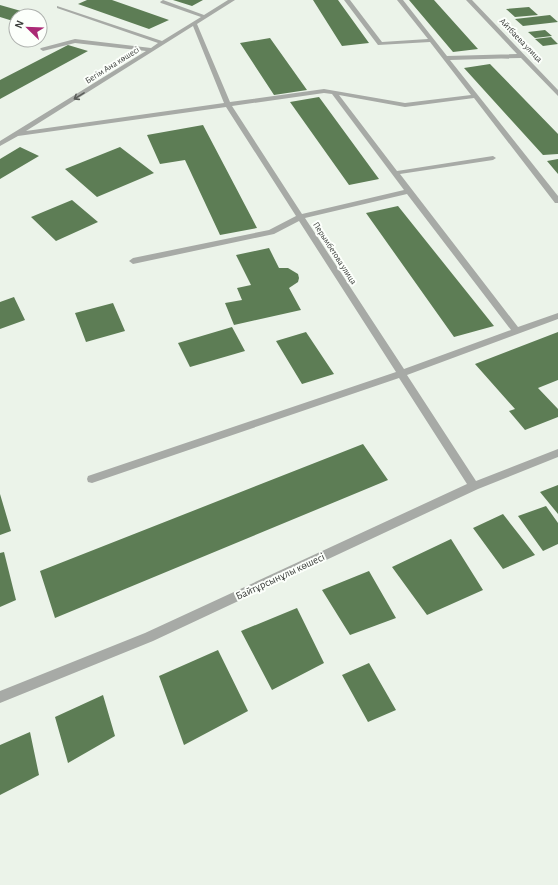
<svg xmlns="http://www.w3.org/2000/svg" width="558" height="885" viewBox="0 0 558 885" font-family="'Alegreya Sans',sans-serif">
<rect width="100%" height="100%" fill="#ebf3e9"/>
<path fill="#5d7d55" d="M87 0H112L169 20 149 29 78 4Z
M173 0H203L192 6Z
M313 0H338L369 43 342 46Z
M409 0H434L478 49 453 52Z
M0 5 28 13 22 16H16V19L13 21 0 17Z
M529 7 538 15 515 17 506 9Z
M550 15 558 22 523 26 515 19Z
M545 30 552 36 535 38 528 32Z
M551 37 558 44 543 46 535 39Z
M270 38 307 90 274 95 240 43Z
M68 45 88 51 0 99V80Z
M490 64 558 134V154L543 155 464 68Z
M319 97 379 179 349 185 290 102Z
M203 125 257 228 220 235 185 160 160 164 147 135Z
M20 147 39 156 0 179V159Z
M120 147 154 173 97 197 65 169Z
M558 159V174L547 161Z
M72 200 98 222 56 241 31 217Z
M398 206 494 326 454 337 366 213Z
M269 248 279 268H288L298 274 299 278 298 282 289 288 301 310 234 325 225 303 242 300 237 288 251 285 236 255Z
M14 297 25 320 0 329V302Z
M113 303 125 331 86 342 75 313Z
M232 327 245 351 190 367 178 343Z
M306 332 334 374 302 384 276 341Z
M558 332V380L538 388 558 409V417L525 430 509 411 515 409 475 364Z
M363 444 388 480 55 618 40 571Z
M558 485V514L540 492Z
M0 494 11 531 0 535Z
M546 506 558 523V544L543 551 518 516Z
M503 514 535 555 503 569 473 528Z
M451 539 483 590 427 615 392 567Z
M4 552 16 600 0 607V553Z
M369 571 396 618 350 635 322 590Z
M297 608 324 663 272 690 241 631Z
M218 650 248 711 184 745 159 676Z
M369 663 396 710 368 722 342 675Z
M103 695 115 736 68 763 55 717Z
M30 732 39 775 0 795V745Z"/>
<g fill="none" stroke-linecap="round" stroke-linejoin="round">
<path fill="#a7aaa6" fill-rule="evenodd" d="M163 0 204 15 228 0H235L197 24 230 102 324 89 405 103 471 95 430 42 378 45 344 0H350L382 42 428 39 397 0H403L447 56 517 54 466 0H472L558 90V96L521 58 450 60 558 196V203H555L474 98 405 107 339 95 397 171 493 156 496 158 493 160 400 174 518 327 558 313V319L407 375 476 481 558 449V457L478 489 153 641 0 703V691L145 633 467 484 399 378 92 483 88 482 87 479 88 476 396 372 299 221 274 234 133 264 129 261 133 258 269 230 296 216 226 107 18 136 0 146V141L146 51 75 43 43 51 40 49 41 48 75 39 151 48 158 43 57 8V6L162 41 201 17 161 3 160 2ZM193 26 224 103 26 131ZM324 93 332 94 404 190 302 214 232 106ZM407 194 511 330 404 369 305 218Z"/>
</g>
<defs><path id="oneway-shaft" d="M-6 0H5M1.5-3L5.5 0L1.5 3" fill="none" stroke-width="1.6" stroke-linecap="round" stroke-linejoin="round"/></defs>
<use stroke="#5b5e5a" href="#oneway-shaft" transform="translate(79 96) rotate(148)"/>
<g text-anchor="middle" stroke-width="4" stroke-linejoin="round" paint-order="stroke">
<g font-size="9" fill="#3a3d3a" stroke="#fcfffb">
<text transform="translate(521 40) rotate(46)" y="3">Айтбаева улица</text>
<text transform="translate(112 65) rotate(-32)" y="3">Бегім Ана көшесі</text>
<text transform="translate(335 253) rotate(57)" y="3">Перымбетова улица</text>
</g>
<g font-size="11" fill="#3a3d3a" stroke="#fcfffb">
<text transform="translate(280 576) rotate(-25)" y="4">Байтұрсынұлы көшесі</text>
</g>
</g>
<g transform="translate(28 28) rotate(293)"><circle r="19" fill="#fcfffb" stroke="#aeb1ae"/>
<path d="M0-3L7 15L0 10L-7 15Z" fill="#ab2975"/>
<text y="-6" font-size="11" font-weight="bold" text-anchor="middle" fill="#3a3d3a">N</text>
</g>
</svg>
